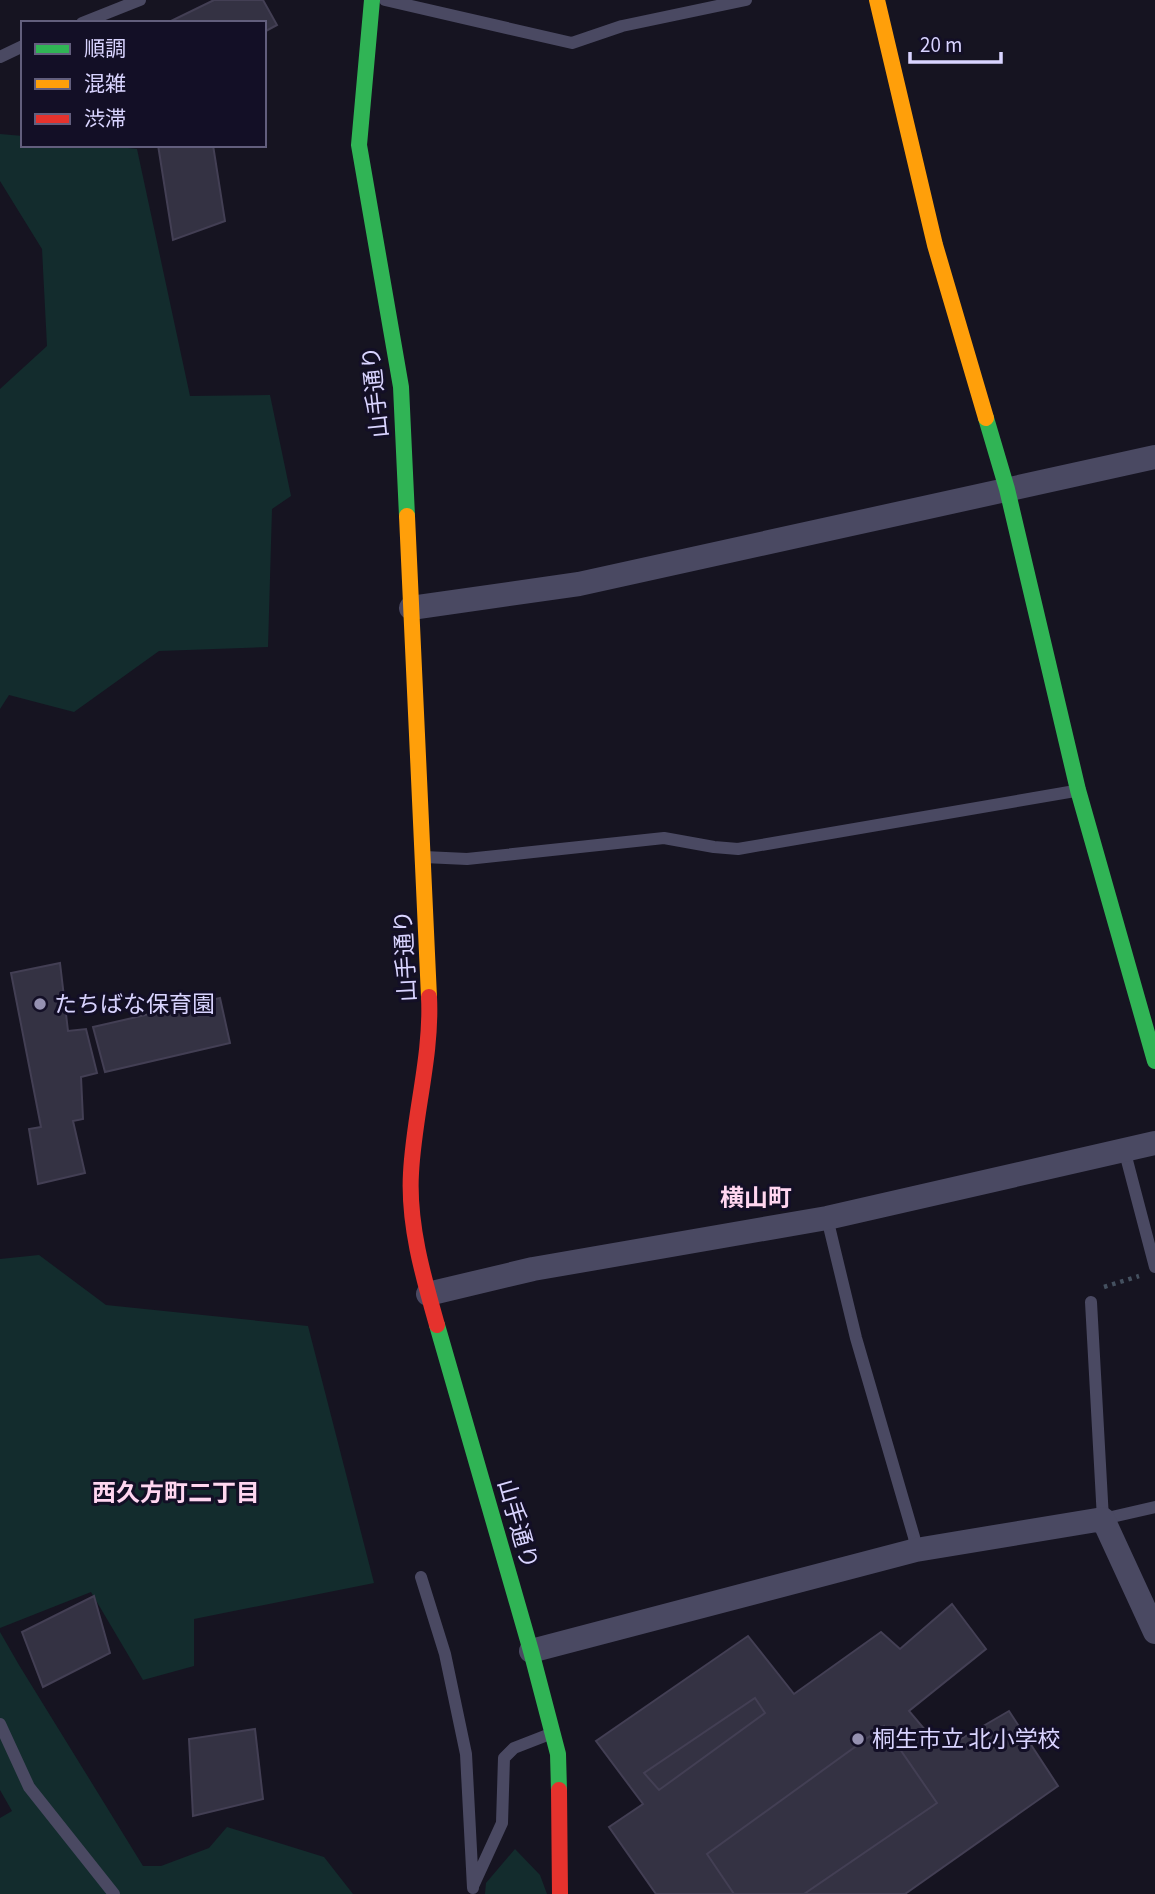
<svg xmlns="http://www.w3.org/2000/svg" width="1155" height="1894" viewBox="0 0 1155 1894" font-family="'Source Sans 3','Noto Sans JP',sans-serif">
<rect width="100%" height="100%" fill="#161421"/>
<path fill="#132c2d" d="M0 134 23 136V145H102L137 149 190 396 270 395 291 496 272 509 268 647 159 651 74 712 9 695 0 709V389L47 346 42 249 0 181Z
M39 1255 106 1305 308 1326 374 1583 194 1619V1666L143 1680 91 1592 0 1628V1259Z
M0 1632 19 1665 143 1866H161L209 1848 227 1827 324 1857 353 1894H0V1818L12 1811 0 1790Z
M515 1849 540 1875 547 1894H485L486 1883Z"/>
<path fill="#343243" stroke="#433f54" stroke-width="2" fill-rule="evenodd" d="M214 0H263L277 25 264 32V23H167Z
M158 145H213L225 221 173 240Z
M60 963 68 1031 86 1029 97 1073 81 1077 83 1119 73 1121 85 1173 38 1184 29 1129 41 1127 11 973Z
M220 998 230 1043 105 1072 93 1027Z
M94 1596 110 1653 43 1687 22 1632Z
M952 1604 986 1649 909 1711 942 1750 1009 1711 1058 1786 905 1894H804L937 1803 884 1726 707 1854 734 1894H656L609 1827 643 1804 596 1741 748 1636 794 1694 881 1632 900 1649ZM755 1698 765 1713 659 1790 644 1773Z
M755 1698 765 1713 659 1790 644 1773Z
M884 1726 937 1803 804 1894H734L707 1854Z
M255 1729 263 1799 193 1816 189 1739Z"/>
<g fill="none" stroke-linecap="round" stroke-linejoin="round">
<path stroke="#44505f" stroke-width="4.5" stroke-dasharray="3.5 5" stroke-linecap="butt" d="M1104 1287 1139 1276"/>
<path stroke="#4a4962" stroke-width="12" d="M385 0 572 43 622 26 746 0
M82 23 140 0
M0 57 23 46
M424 857 467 859 664 838 714 847 738 849 1075 791
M1124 1149 1155 1267
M827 1218 856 1338 914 1537 916 1550
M1091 1302 1103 1519 1155 1507
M421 1577 445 1654 466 1754 473 1888
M0 1724 29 1787 114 1894
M474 1884 502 1823 504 1758 514 1748 550 1734"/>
<path stroke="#4a4962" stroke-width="24" d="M411 608 579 584 1155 457
M428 1294 533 1269 827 1218 1155 1143
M531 1651 916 1550 1103 1519 1155 1632"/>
<path stroke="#30b455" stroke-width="16" d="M372 0 359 145 401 387 407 516
M986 418 1007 489 1078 790 1155 1061
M437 1325 531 1651 558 1754 559 1790"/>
<path stroke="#ff9f0a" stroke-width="16" d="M877 0 935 245 986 418
M407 516 429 997"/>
<path stroke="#e5322d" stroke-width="16" d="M429 997C432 1056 414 1114 411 1173 408 1224 423 1276 437 1325
M559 1790 560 1894"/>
</g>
<g fill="#9591b1" stroke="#130f26" stroke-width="2.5">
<circle cx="40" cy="1004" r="7"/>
<circle cx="858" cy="1739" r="7"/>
</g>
<g text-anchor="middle" stroke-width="6" stroke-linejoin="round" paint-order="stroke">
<g font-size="23" fill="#d9d4ff" stroke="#130f26">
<text transform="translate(375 392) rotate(-96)" y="8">山手通り</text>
<text transform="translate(405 956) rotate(-93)" y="8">山手通り</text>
<text transform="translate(518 1524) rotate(74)" y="8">山手通り</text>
</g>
<g font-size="23" fill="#d9d4ff" stroke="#130f26" text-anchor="start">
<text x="54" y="1012">たちばな保育園</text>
<text x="872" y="1747">桐生市立 北小学校</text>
</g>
<g font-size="24" font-weight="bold" fill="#ffd6f0" stroke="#130f26">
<text x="756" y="1206">横山町</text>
<text x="176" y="1501">西久方町二丁目</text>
</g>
</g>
<rect x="21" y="21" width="245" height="126" fill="#130f26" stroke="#625e7d" stroke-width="2"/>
<rect x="35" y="44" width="35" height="10" fill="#30b455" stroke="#625e7d" stroke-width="2"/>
<text x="84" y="56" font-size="21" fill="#d9d4ff">順調</text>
<rect x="35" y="79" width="35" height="10" fill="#ff9f0a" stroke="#625e7d" stroke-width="2"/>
<text x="84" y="91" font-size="21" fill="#d9d4ff">混雑</text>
<rect x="35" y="114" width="35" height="10" fill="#e5322d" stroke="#625e7d" stroke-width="2"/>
<text x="84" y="126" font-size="21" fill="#d9d4ff">渋滞</text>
<path d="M910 52v10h91v-10" fill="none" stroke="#d9d4ff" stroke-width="3.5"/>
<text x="920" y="52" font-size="21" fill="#d9d4ff" stroke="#130f26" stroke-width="5" paint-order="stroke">20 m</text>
</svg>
